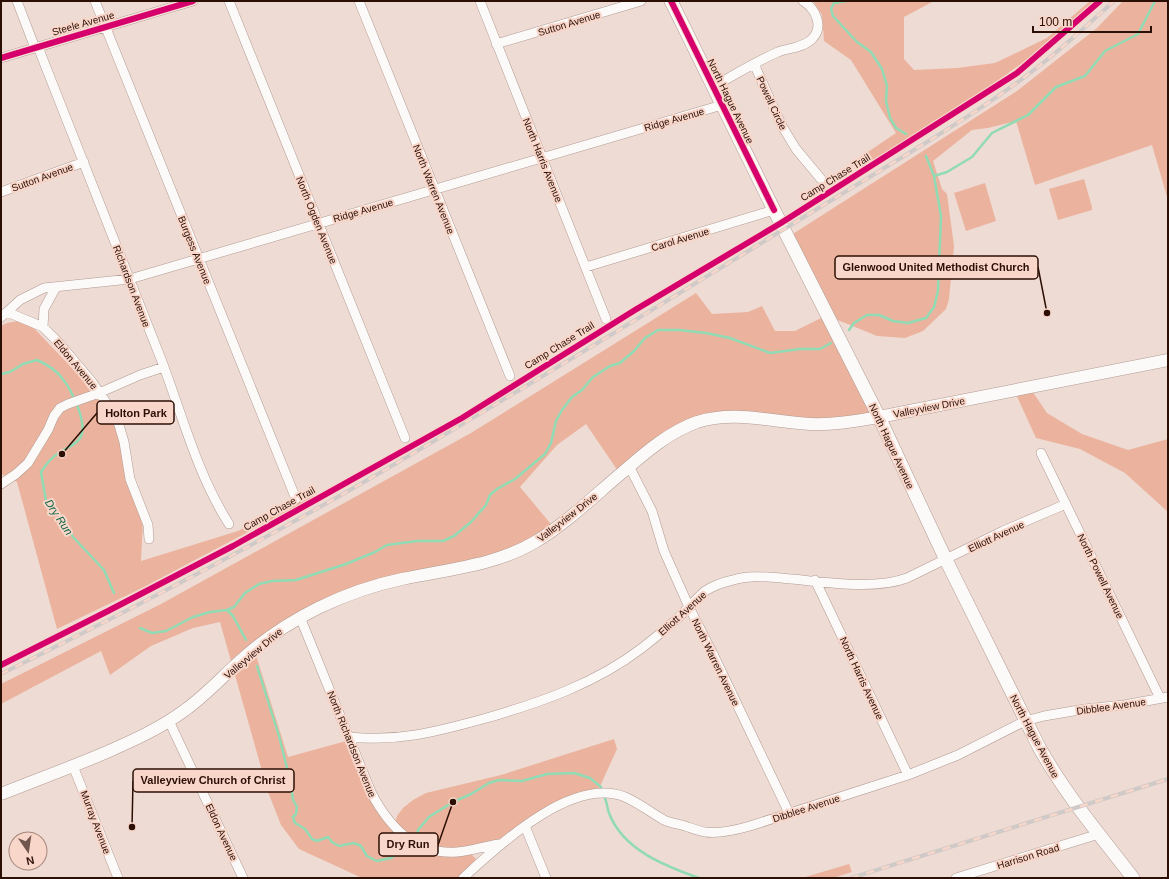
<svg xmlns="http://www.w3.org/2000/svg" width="1169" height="879" viewBox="0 0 1169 879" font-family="Helvetica,sans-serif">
<rect width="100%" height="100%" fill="#eedbd4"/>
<path fill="#ebb39d" d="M813 1H934L904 17V59L914 70 957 68 995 63 1047 38 1090 1H1096L1039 51 990 86 861 168 856 160 896 133 851 60 824 41 822 15Z
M1123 1H1168V200L1152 145 1035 185 1016 121 988 128 972 130 933 161 942 189 947 194 954 246 949 299 946 309 923 331 905 338 877 336 828 316 879 417 703 421 620 474 586 424 557 445 520 487 555 529 524 548 355 592 254 649 288 757 350 740 371 792 394 827 397 816 403 808 413 800 426 793 501 775 614 739 617 749 597 793 565 803 501 844 468 851 480 863 463 878H362L299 849 281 825 268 792 220 622 193 628 151 646 110 675 101 651 1 704V684L161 604 471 433 696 293 712 314 748 312 762 306 775 331H795L827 315 788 237 1017 91 1097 28Z
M1084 179 1092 207V210L1058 220 1049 189Z
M985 183 996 221 966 231 954 193Z
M19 321 32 326 86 383 87 387 108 410 119 434 143 520 141 561 238 531 313 494 314 497 144 587 57 629 17 482 1 474V326L7 323Z
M1030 388 1047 413 1082 434 1128 450 1168 439V512L1125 473 1080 449 1036 438 1014 390Z
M849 864 852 872 833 878H802Z"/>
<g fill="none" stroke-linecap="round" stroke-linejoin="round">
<path stroke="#90dab4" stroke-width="2.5" d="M846 1 834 3 831 9 833 16 857 42 871 52 882 69 887 86 886 101 890 118 896 128 906 134
M934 176 947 172 972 157 992 133 1028 115 1056 87 1085 76 1105 51 1138 34 1155 1
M849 330 854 323 867 315H879L893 321 908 323 926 318 934 307 938 291 941 216 934 176 926 156
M1 374 10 372 23 364 37 360C46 364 56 370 62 378 71 389 89 424 80 438 75 446 67 447 60 452 52 457 46 464 41 472L46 501 63 519 73 537 104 570 114 593
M227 610 233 616 246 640
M140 628 152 633 166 631 193 617 210 612 227 610 234 607 245 593 259 584 272 581 296 580 346 564 375 552 387 545 417 541H443L454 536 471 522 486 505 490 495 497 489 515 479 545 454 551 443 556 421 562 410 572 397 582 390 593 377 610 366 620 363 634 351 645 338 658 330H679L706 333 730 338 770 353 800 349H820L831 343
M257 666 279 736 290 780 293 800 297 807 296 814 293 817 295 823 305 829 312 839 317 841 328 837 332 842 339 846 354 843 361 846 367 856 377 861 391 858 407 847 417 837 418 830 429 817 453 802 471 794 489 783 499 780 522 781 547 774 574 773 590 778 601 787 602 791
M604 796C607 801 607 808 609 813 623 850 665 866 699 878"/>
<defs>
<path id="minor" d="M17 1 35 48
M95 1 296 499
M229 1 405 438
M359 1 510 376
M480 1 606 319
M496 44 641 1
M38 47C79 151 120 255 161 359 182 414 197 474 229 524
M1 58 193 1
M754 64 782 126 796 149 821 179
M713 87C734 75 755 62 778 52 788 48 803 48 812 39 824 27 816 9 803 1
M1 192 84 162
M586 267 774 210
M7 312 20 300 44 288 130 279 722 105
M1 317 7 312 43 327 59 343 92 382 114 414 119 425 124 442 130 479 148 525 149 539
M43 327 44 309 56 287
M1041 453 1160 698
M629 466 652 511 664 551 689 607 713 654 789 813
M1 484 16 474 28 463 48 430 54 416 60 408 68 404 99 393 140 375 164 367
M815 580 908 775
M300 617 371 792C389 827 415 855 457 852 471 851 485 846 499 844
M169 721 243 878
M349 737C399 742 435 732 483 719 539 703 595 684 642 648 655 638 668 627 679 617 688 608 696 599 705 591 713 586 724 582 733 580 749 575 765 577 781 578 819 581 872 591 907 578L1003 531 1066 504
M73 766 118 878
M525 826 546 878
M463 878C499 845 572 776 625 797 637 802 652 813 664 820 670 823 678 824 685 826 691 828 698 831 705 832 720 834 736 830 750 826L908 775 958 755 1025 721 1044 716 1085 709 1124 705 1168 697
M956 878 1099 834"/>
<path id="tertiary" d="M1 794C36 780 72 767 107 752 134 740 161 728 185 710 205 696 222 677 240 661 264 639 290 622 318 608 345 595 373 585 402 579 448 569 494 566 535 542 567 523 595 495 624 471 646 452 669 432 697 422 735 410 772 422 810 424 834 425 856 421 879 417L1168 360"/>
<path id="secondary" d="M671 1 774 210 879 417 946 560 1039 747C1065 794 1100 835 1133 878"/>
</defs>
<use href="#minor" stroke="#b09a91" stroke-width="10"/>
<use href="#tertiary" stroke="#b09a91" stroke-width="13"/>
<use href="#secondary" stroke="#b09a91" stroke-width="14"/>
<use href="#minor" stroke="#fcfaf9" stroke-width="9"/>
<use href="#tertiary" stroke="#fcfaf9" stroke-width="12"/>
<use href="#secondary" stroke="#fcfaf9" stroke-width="13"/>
<defs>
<path id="rail" d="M1 674C134 608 267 539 395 464 571 361 744 253 919 147 961 121 1004 94 1043 63 1068 43 1091 22 1114 1
M851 878 1168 779"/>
</defs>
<use href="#rail" stroke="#cfc9c7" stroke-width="4"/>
<use href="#rail" stroke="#f8d6c9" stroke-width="2.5" stroke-dasharray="8" stroke-linecap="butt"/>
<defs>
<path id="cycleway" d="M671 1 774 210
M1 58 193 1
M1 665 108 611 233 546 462 418 635 310 781 223 1017 73 1100 1"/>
</defs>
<use href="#cycleway" stroke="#f8d6c9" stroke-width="8"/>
<use href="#cycleway" stroke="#d6006c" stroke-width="6"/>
</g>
<g text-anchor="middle" stroke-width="4" stroke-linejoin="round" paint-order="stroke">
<g font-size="10" fill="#2c0f04" stroke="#f8d6c9">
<text transform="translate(83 23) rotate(-16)" y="4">Steele Avenue</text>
<text transform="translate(569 23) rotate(-17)" y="4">Sutton Avenue</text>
<text transform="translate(731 101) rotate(64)" y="4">North Hague Avenue</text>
<text transform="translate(772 103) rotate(65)" y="4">Powell Circle</text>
<text transform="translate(674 119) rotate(-16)" y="4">Ridge Avenue</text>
<text transform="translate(543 160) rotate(68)" y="4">North Harris Avenue</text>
<text transform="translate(42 177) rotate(-20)" y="4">Sutton Avenue</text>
<text transform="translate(835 177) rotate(-32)" y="4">Camp Chase Trail</text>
<text transform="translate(434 189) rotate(68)" y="4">North Warren Avenue</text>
<text transform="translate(363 210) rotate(-16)" y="4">Ridge Avenue</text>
<text transform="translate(317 220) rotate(68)" y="4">North Ogden Avenue</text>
<text transform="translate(680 239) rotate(-17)" y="4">Carol Avenue</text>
<text transform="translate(195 250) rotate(68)" y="4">Burgess Avenue</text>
<text transform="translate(132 286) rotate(69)" y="4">Richardson Avenue</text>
<text transform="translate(559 345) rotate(-32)" y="4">Camp Chase Trail</text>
<text transform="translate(76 364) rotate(50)" y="4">Eldon Avenue</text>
<text transform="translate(929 407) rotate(-11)" y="4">Valleyview Drive</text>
<text transform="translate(892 446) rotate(65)" y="4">North Hague Avenue</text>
<text transform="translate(279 508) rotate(-29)" y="4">Camp Chase Trail</text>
<text transform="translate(567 517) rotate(-38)" y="4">Valleyview Drive</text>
<text transform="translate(996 536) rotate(-25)" y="4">Elliott Avenue</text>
<text transform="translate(1101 576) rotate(64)" y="4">North Powell Avenue</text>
<text transform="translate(682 613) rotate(-42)" y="4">Elliott Avenue</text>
<text transform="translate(253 653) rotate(-40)" y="4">Valleyview Drive</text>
<text transform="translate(716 662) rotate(64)" y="4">North Warren Avenue</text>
<text transform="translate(862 678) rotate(65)" y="4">North Harris Avenue</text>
<text transform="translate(1111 706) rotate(-8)" y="4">Dibblee Avenue</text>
<text transform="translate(1035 736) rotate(62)" y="4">North Hague Avenue</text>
<text transform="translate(352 744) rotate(68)" y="4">North Richardson Avenue</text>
<text transform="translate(806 808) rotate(-18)" y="4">Dibblee Avenue</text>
<text transform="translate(96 822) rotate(69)" y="4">Murray Avenue</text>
<text transform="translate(222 832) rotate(65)" y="4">Eldon Avenue</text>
<text transform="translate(1028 856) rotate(-17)" y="4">Harrison Road</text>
</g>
<g font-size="11" font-style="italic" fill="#0e6646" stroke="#f8d6c9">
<text transform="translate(59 517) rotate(56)" y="4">Dry Run</text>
</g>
</g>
<path fill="none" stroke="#2c0f04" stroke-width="1.5" d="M1047 313L1038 267M62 454L97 413M132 827L133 781M453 802L438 845"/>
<g fill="#2c0f04" stroke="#f8d6c9" stroke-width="1.5">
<circle cx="1047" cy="313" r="4"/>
<circle cx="62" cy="454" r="4"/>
<circle cx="132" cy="827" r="4"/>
<circle cx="453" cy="802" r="4"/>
</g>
<g fill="#f8d6c9" stroke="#2c0f04" stroke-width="1.5">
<rect x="835" y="256" width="203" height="23" rx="4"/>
<rect x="97" y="401" width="77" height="23" rx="4"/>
<rect x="133" y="769" width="161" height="23" rx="4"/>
<rect x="379" y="833" width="59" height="23" rx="4"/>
</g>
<g font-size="11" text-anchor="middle" font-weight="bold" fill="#2c0f04">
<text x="936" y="271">Glenwood United Methodist Church</text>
<text x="136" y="417">Holton Park</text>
<text x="213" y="784">Valleyview Church of Christ</text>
<text x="408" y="848">Dry Run</text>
</g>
<rect width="1169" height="879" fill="none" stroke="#2c0f04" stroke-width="4"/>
<g transform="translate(28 851) rotate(167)"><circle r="19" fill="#f8d6c9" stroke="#a6867a"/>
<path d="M0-3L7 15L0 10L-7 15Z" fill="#70564d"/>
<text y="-6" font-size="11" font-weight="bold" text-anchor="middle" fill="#2c0f04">N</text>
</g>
<path d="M1033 26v6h118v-6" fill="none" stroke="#2c0f04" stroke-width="2"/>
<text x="1039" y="26" font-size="12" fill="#2c0f04" stroke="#f8d6c9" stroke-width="3" paint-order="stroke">100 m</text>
</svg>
